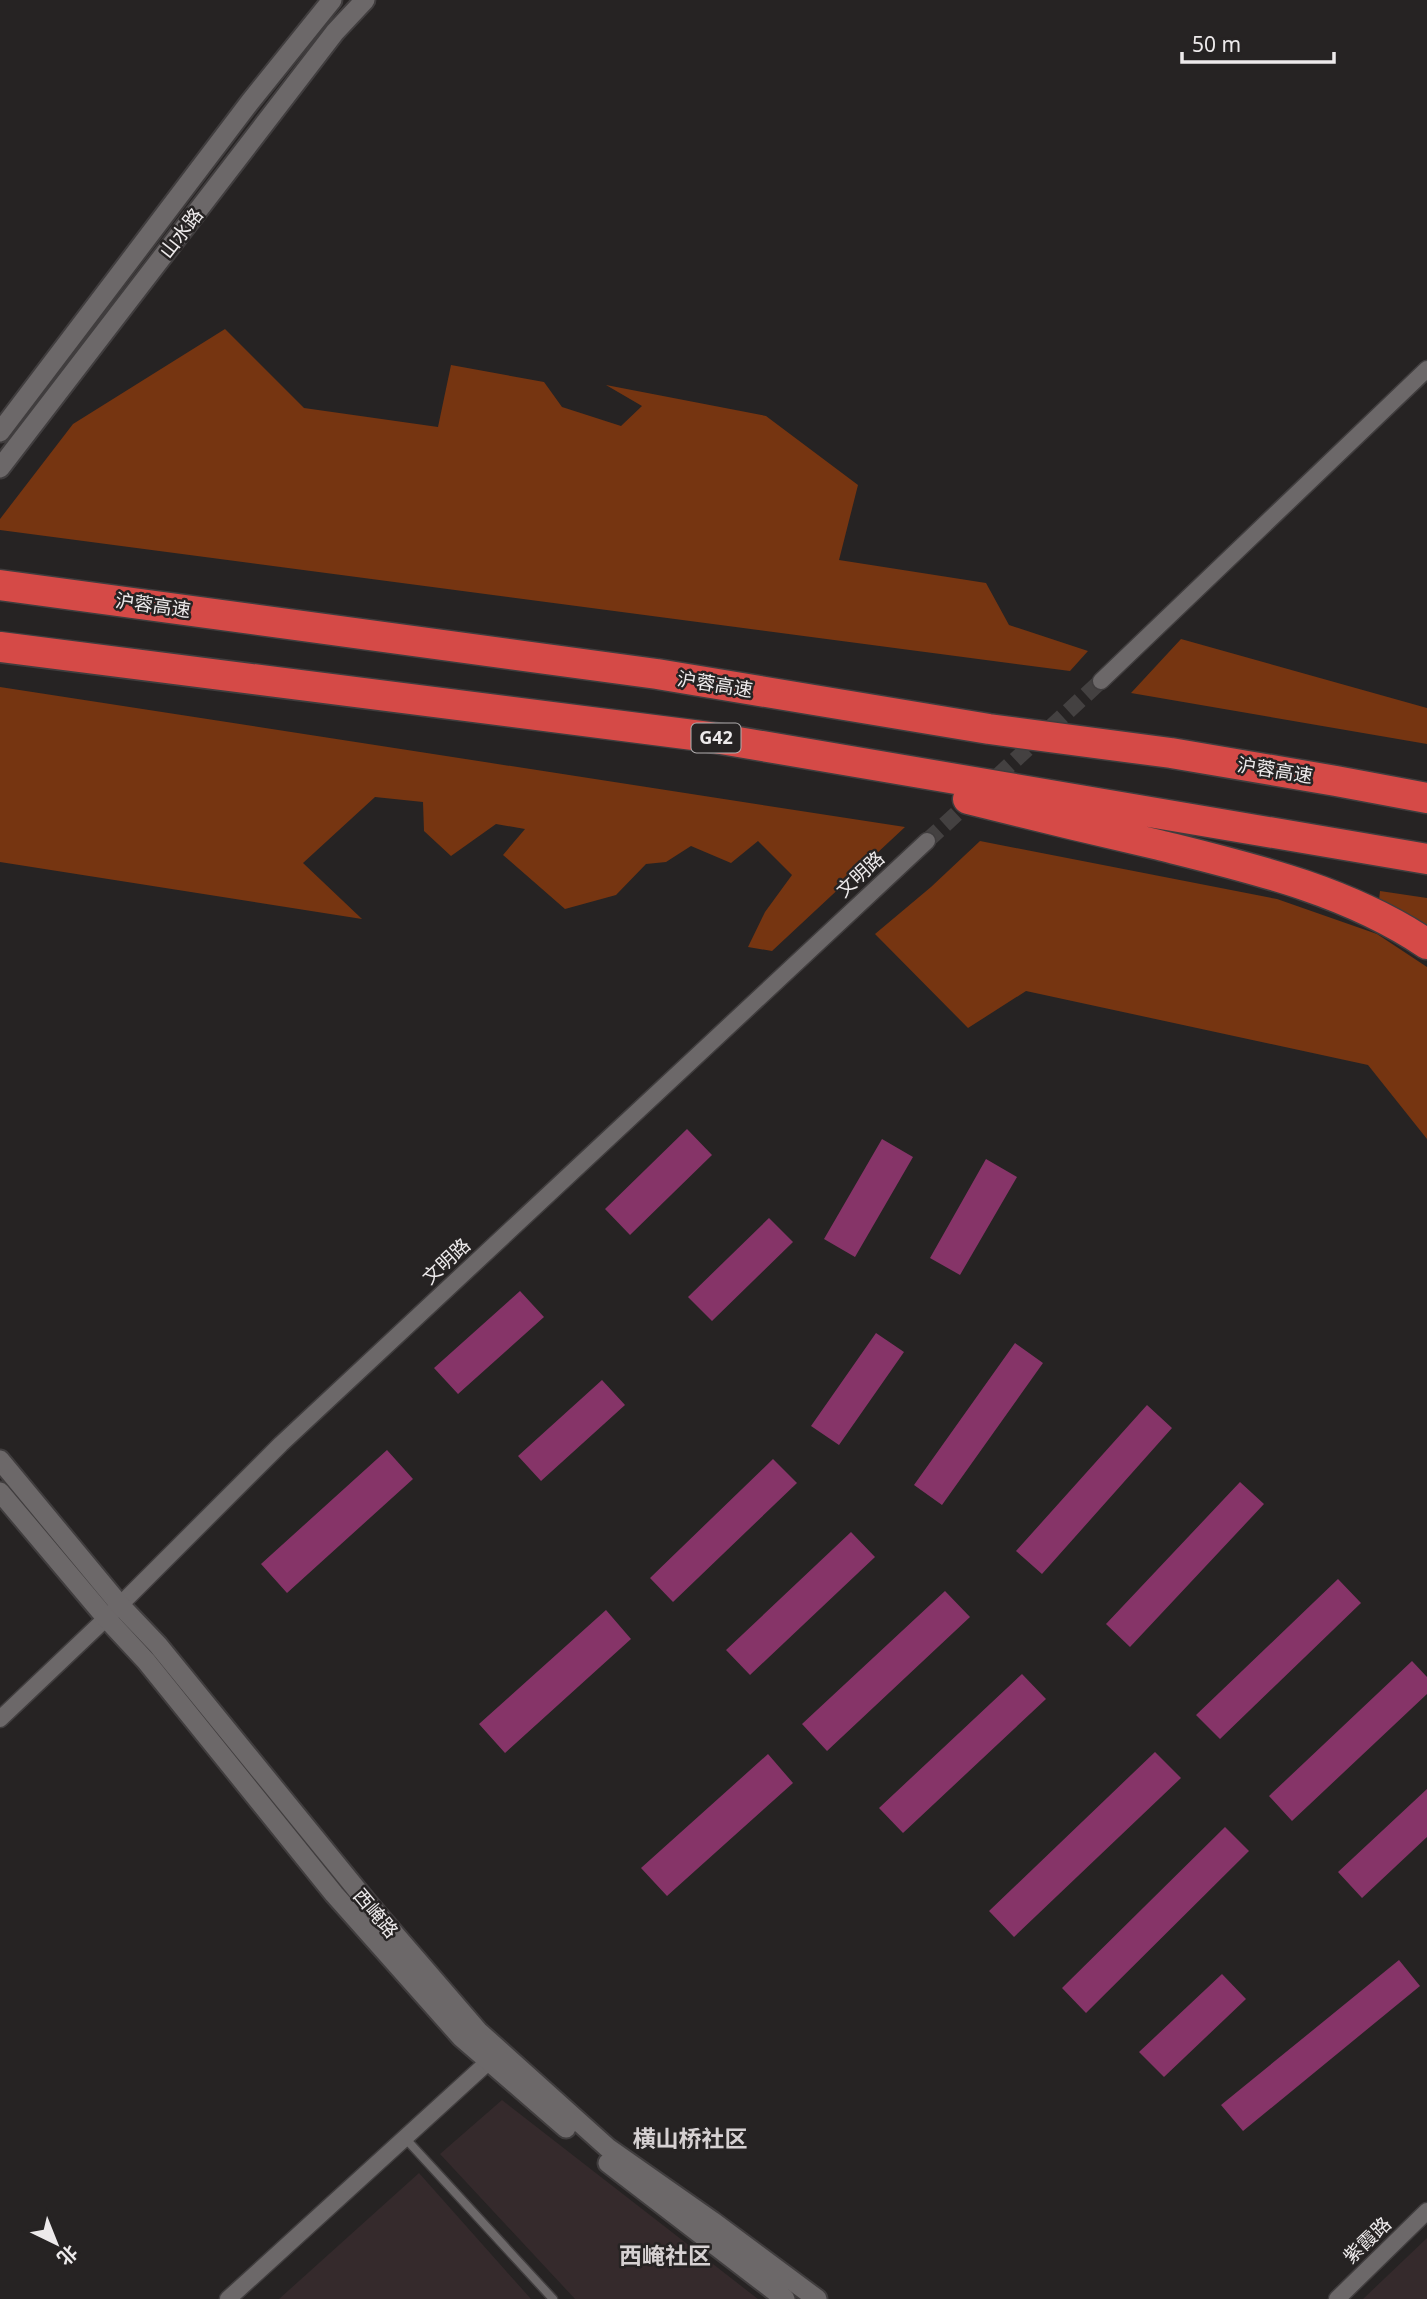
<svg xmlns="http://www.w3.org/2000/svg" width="1427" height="2299" viewBox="0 0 1427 2299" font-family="'Noto Sans','Noto Sans SC',sans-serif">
<rect width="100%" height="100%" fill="#262323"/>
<path fill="#352a2c" d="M502 2100 758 2299H575L440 2154Z
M419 2173 531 2299H279Z
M1427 2238V2299H1363Z"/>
<path fill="#763511" d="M225 329 304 408 438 427 451 365 544 382 562 407 621 426 642 406 606 385 766 416 858 485 839 560 986 583 1009 625 1088 651 1070 671 0 530V519L73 424Z
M1181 639 1427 708V744L1131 693Z
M0 687 905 827 772 951 748 947 765 912 792 875 758 841 731 863 691 846 666 862 646 864 616 895 565 909 503 855 525 829 496 824 451 856 424 831 423 802 375 797 303 863 362 919 0 862Z
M980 841 1277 899 1377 934 1427 967V1139L1368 1065 1026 991 968 1028 875 934 931 887Z
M1380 891 1427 898V926L1379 900Z"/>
<path fill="#863468" d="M687 1129 712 1155 630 1235 605 1209Z
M882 1139 913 1157 855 1257 824 1239Z
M986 1159 1017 1177 960 1275 930 1258Z
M769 1218 793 1242 712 1321 688 1297Z
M520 1291 544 1317 458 1394 434 1368Z
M876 1333 904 1352 839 1445 811 1426Z
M1015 1343 1043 1363 942 1505 914 1485Z
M602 1380 625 1405 541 1481 518 1456Z
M1147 1405 1172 1428 1042 1574 1016 1551Z
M387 1450 413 1479 287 1593 261 1564Z
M773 1459 797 1483 673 1602 650 1578Z
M1240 1482 1264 1504 1130 1647 1106 1624Z
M851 1532 875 1557 750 1675 726 1650Z
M1338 1579 1361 1603 1220 1739 1196 1715Z
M945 1591 970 1617 827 1751 802 1724Z
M606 1610 631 1639 505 1753 479 1724Z
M1412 1661 1427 1677V1694L1292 1821 1269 1796Z
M1022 1674 1046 1699 903 1833 879 1808Z
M1155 1752 1181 1778 1014 1937 989 1911Z
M768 1754 793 1783 667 1896 641 1868Z
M1427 1789V1837L1362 1898 1338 1872Z
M1225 1827 1249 1851 1086 2013 1062 1988Z
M1399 1960 1420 1986 1243 2131 1221 2105Z
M1222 1974 1246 1999 1164 2077 1139 2052Z"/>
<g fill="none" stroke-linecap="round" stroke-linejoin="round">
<path stroke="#444141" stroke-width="16" stroke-dasharray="16 8" stroke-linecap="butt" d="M927 841 1101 681"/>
<defs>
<path id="service" d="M405 2138 553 2299"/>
<path id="minor" d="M1101 681 1427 369
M0 1719 120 1605 281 1444 927 841
M228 2299 498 2053
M1337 2299 1427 2211"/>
<path id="tertiary" d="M0 432 250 102 332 0
M0 468 335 32 365 0
M0 1460 120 1605 158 1645 367 1902 478 2031 608 2148 712 2221 817 2299
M0 1492 106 1618 146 1661 334 1894 461 2037 566 2128
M608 2163 785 2299"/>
<path id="motorway" d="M0 585 657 674 989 729 1171 753 1336 781 1427 798
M0 647 709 737 1427 859
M968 799C1032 815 1095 830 1159 845 1251 868 1347 890 1427 944"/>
</defs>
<use href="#service" stroke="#403d3e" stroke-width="11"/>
<use href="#minor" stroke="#403d3e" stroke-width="19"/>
<use href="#tertiary" stroke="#403d3e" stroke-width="23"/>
<use href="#motorway" stroke="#403d3e" stroke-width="33"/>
<use href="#service" stroke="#6c6869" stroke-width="8"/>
<use href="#minor" stroke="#6c6869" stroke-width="16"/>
<use href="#tertiary" stroke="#6c6869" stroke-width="19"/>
<use href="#motorway" stroke="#d54a47" stroke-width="30"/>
</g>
<g text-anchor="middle" stroke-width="5" stroke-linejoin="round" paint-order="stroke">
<rect fill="#262323" stroke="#b1aeaf" stroke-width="2" x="691.5" y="723.5" width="49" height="29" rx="5"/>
<g font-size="18" font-weight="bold" fill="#edeaeb">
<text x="716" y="744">G42</text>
</g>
<g font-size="19" fill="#edeaeb" stroke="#262323">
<text transform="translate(181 233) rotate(-52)" y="7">山水路</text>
<text transform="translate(153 605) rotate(8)" y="7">沪蓉高速</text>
<text transform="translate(715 684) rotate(9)" y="7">沪蓉高速</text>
<text transform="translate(1275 770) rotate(9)" y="7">沪蓉高速</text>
<text transform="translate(860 874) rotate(-43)" y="7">文明路</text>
<text transform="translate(446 1261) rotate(-43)" y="7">文明路</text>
<text transform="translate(376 1913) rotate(50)" y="7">西崦路</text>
<text transform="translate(1367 2240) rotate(-44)" y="7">紫霞路</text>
</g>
<g font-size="23" font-weight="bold" fill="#d6d1d2" stroke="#262323">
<text x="690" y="2147">横山桥社区</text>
<text x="665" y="2264">西崦社区</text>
</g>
</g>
<g transform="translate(56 2243) rotate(137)" stroke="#262323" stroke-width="5" paint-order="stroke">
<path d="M0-5L12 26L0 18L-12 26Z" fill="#edeaeb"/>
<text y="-10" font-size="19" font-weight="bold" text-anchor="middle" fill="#edeaeb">北</text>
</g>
<path d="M1182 52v10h152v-10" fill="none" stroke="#edeaeb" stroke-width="3.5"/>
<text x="1192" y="52" font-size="21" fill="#edeaeb" stroke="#262323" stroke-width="5" paint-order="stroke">50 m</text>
</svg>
